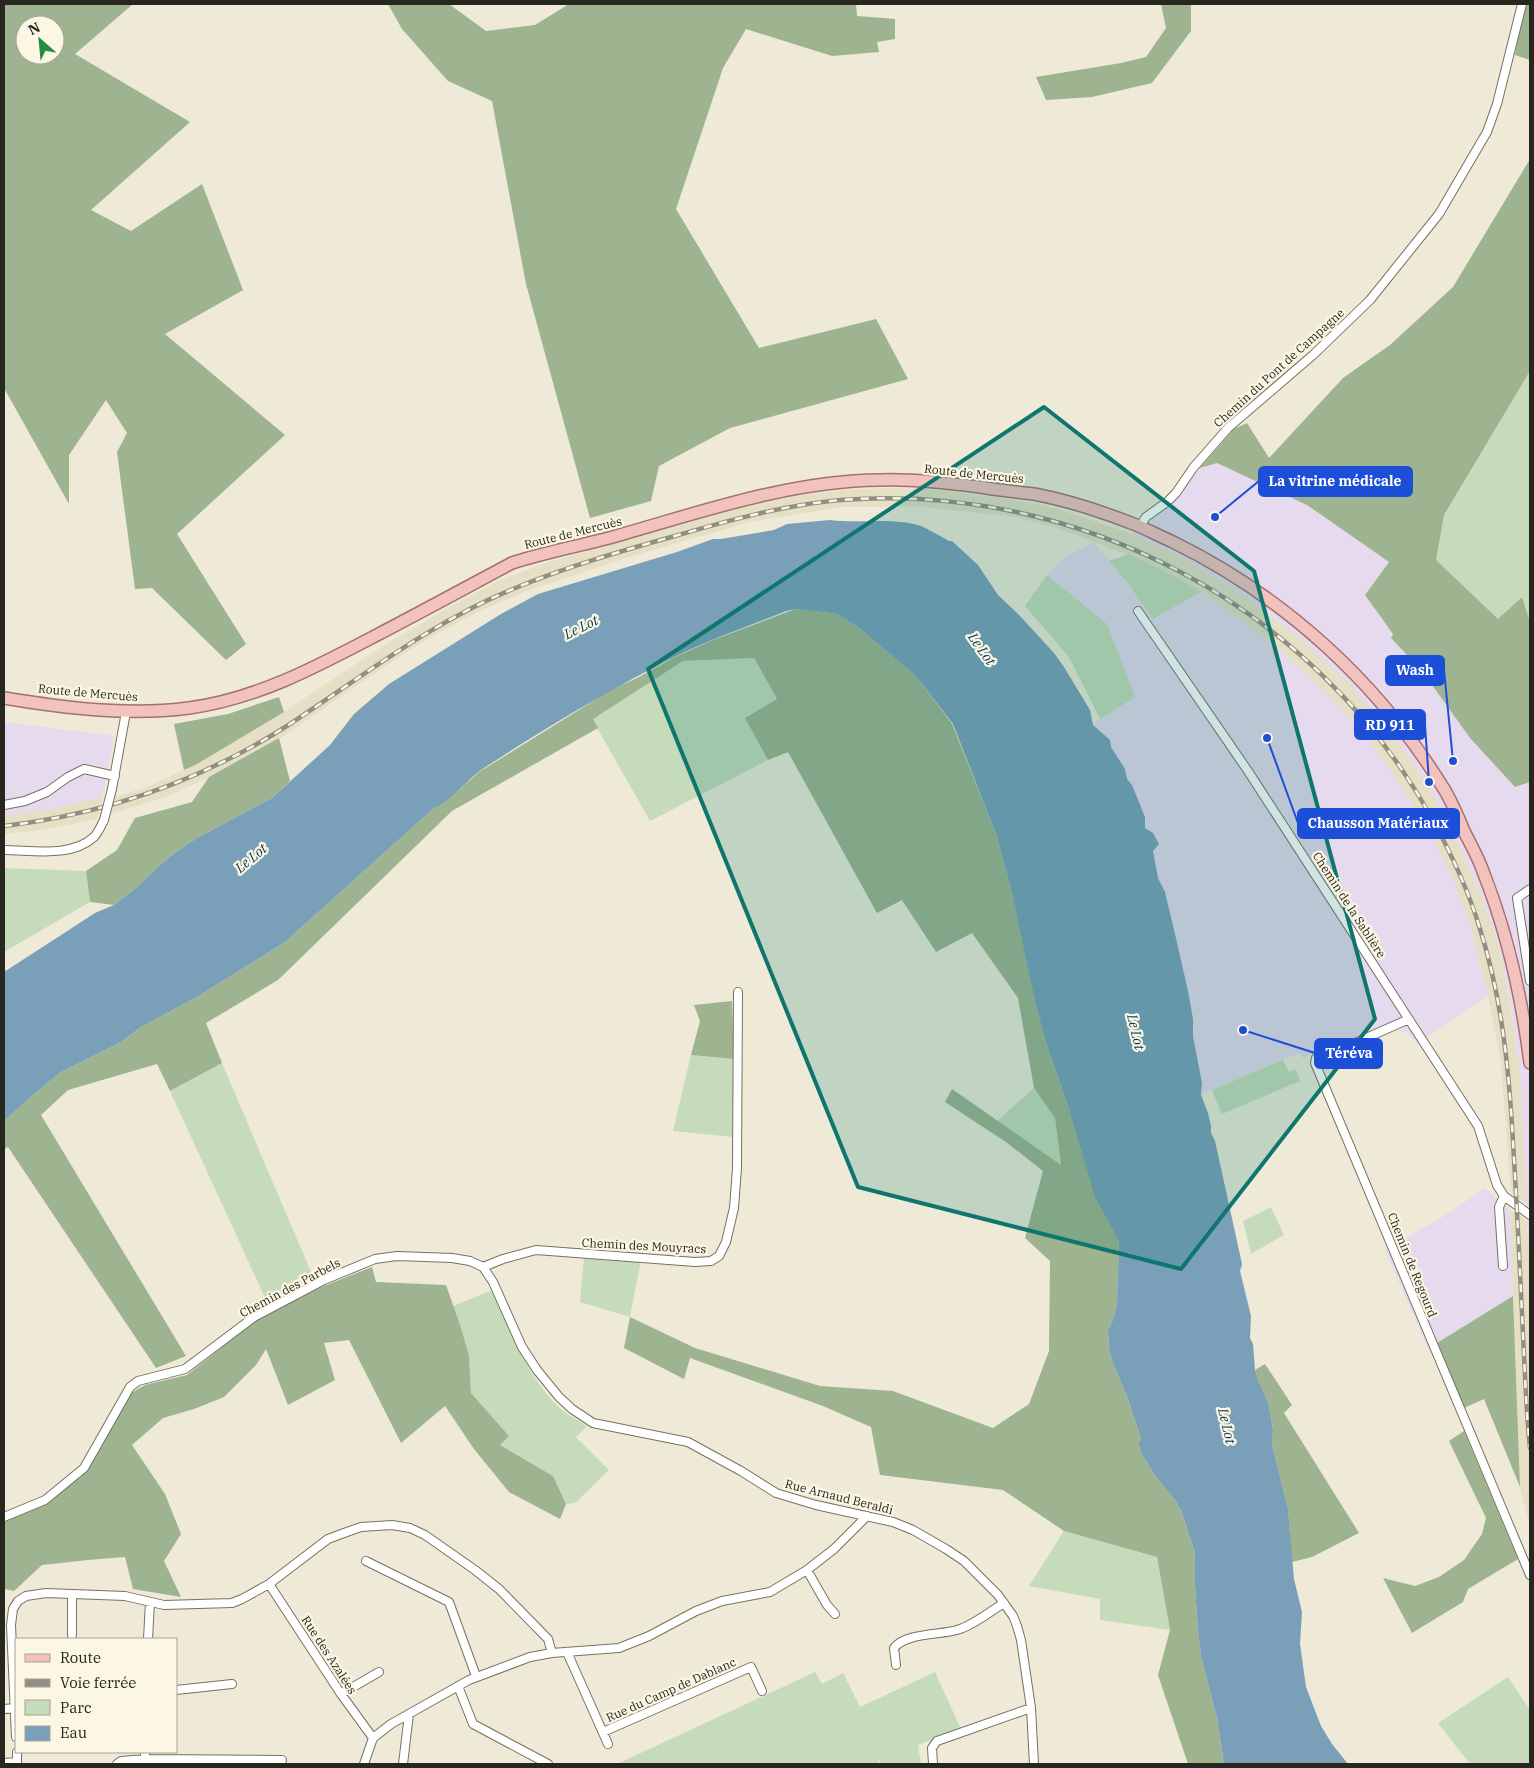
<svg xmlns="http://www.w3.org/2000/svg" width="1534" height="1768" viewBox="0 0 1534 1768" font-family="'IBM Plex Serif',serif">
<rect width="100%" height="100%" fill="#eeead7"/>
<path fill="#e4dfc5" d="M889 488 931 489 1015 500 1055 508 1132 534 1182 557 1242 594 1300 638 1349 683 1391 732 1428 786 1458 841 1482 898 1501 953 1520 1068 1527 1204 1511 1192 1501 1063 1488 996 1471 928 1452 877 1427 829 1399 783 1369 741 1333 700 1286 655 1246 624 1201 592 1142 560 1057 528 1015 517 925 507H841L750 522 633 556 527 591 482 610 442 631 403 654 288 733 244 758 204 780 165 797 111 814 115 797 147 787 197 764 284 712 381 647 444 610 498 581 543 564 741 506 796 496 844 490Z
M103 797 97 819 44 830 4 834V815L53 808Z
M1510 1210 1527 1221 1530 1277V1528L1520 1487Z"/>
<path fill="#e6daee" d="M1217 463 1307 505 1389 562 1365 595 1393 634 1391 638 1422 671 1470 738 1515 787 1530 782V1277L1520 1068 1512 1015 1501 953 1482 898 1458 841 1428 786 1391 732 1349 683 1300 638 1242 594 1182 557 1132 534 1200 468Z
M1093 542 1126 581 1153 619 1201 592 1246 624 1286 655 1333 700 1369 741 1399 783 1427 829 1452 877 1471 928 1488 996 1417 1044 1409 1034 1400 1031 1395 1021 1302 1058 1299 1053 1201 1095 1202 1083 1193 1036V1019L1175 934 1165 892 1158 878 1153 851 1159 844 1153 833 1145 828V817L1132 785 1127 779 1123 765 1119 762 1102 731 1093 725 1100 719 1107 624 1047 575 1063 559Z
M4 722 114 736 103 797 53 808 4 815Z
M1485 1188 1510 1210 1513 1296 1428 1349 1385 1250 1444 1216Z"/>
<path fill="#c6dbb9" d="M1530 371V622L1521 598 1498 620 1436 560 1444 515Z
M1129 554 1180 579 1201 592 1153 619 1126 581 1109 561Z
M1047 575 1107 624 1135 697 1100 719 1069 657 1025 606Z
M754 658 777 700 746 718 768 760 650 821 592 719 683 661Z
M4 868 86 871 90 902 4 952Z
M691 1055 734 1059V1137L673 1131Z
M1283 1060 1289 1072 1296 1069 1300 1081 1222 1114 1212 1090Z
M222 1063 314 1279 267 1302 170 1091Z
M1034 1088 1055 1118 1061 1165 997 1121Z
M1271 1207 1284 1235 1251 1254 1243 1221Z
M584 1257 641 1260 630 1317 580 1302Z
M493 1290C511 1332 530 1385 567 1414 573 1418 581 1422 587 1426L576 1437 609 1470 575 1503 566 1504 553 1476 500 1445 509 1436 471 1393 469 1356 453 1306Z
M1064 1531 1157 1557 1170 1630 1100 1620V1599L1029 1586Z
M815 1672 822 1684 843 1673 860 1707 935 1672 961 1729 918 1745 921 1764H880L879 1759 878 1760V1764H617Z
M1508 1677 1530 1710V1764H1470L1438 1723Z"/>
<path fill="#9eb38f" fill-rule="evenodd" d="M4 4H133L75 54 190 122 91 210 131 231 202 184 243 290 165 334 285 435 177 534 246 644 226 660 152 588 135 589 117 452 127 433 106 400 69 455V504L4 388ZM25 25H55V55H25Z
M388 4H449L486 31 535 25 569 4H856L857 16 895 19V39L877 42 879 52 832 56 746 29 723 68 676 209 759 348 876 319 908 379 730 428 659 466 651 501 590 518 526 284 492 101 448 81 402 29Z
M1161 4H1191V31L1152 83 1092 97 1046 100 1036 77 1121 63 1146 57 1166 28Z
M1523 4H1530V60L1515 55Z
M1530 159V371L1444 515 1436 560 1498 619 1522 597 1530 622V782L1515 787 1470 738 1422 671 1391 638 1393 634 1365 595 1389 562 1307 505 1217 463 1200 468 1234 429 1247 423 1269 458 1343 378 1390 345 1453 287Z
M796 609 838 614 859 628 916 676 952 724 996 834 1012 893 1045 1040 1069 1109 1119 1241 1117 1302 1114 1317 1108 1331 1109 1349 1112 1361 1128 1399 1141 1439 1140 1444 1142 1454 1153 1473 1175 1500 1181 1510 1195 1553V1587L1198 1631 1201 1656 1217 1718 1224 1764H1188L1158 1675 1170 1630 1157 1557 1064 1531 1003 1490 880 1475 871 1427 823 1406 690 1358 684 1379 624 1348 630 1317 695 1348 820 1386 893 1391 993 1428 1029 1404 1049 1351 1050 1261 1025 1238 1043 1171 1006 1142 945 1102 952 1089 1061 1165 1055 1118 1034 1088 1018 998 972 933 936 952 902 900 877 913 788 752 768 760 745 718 777 699 754 658 683 661 593 719 598 728 452 811 278 980 206 1023 222 1063 170 1091 157 1064 68 1090 41 1115 186 1356 156 1368 8 1147 4 1149V1121L33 1095 61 1072 121 1042 141 1027 197 997 285 942 434 808 450 798 479 772 611 690 637 678 675 657 713 640Z
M279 697 284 712 197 764 184 770 174 724 228 714Z
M279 738 290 781 272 798 197 838 176 852 160 865 137 887 114 905 90 902 86 871 117 850 135 818 192 802 209 777Z
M732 1001 734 1059 691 1055 700 1021 694 1005Z
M372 1267 376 1282 446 1285 461 1328 469 1356 471 1393 509 1436 500 1445 553 1476 566 1504 560 1519 509 1492 474 1449 445 1406 401 1443 349 1340 324 1343 335 1380 288 1405 266 1349 256 1365 224 1397 194 1409 163 1418 132 1445 165 1494 181 1534 164 1561 181 1597 133 1589 125 1557 88 1560 42 1565 14 1591 4 1589V1520L53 1499 89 1468 131 1393 145 1385 187 1375 255 1321 324 1286Z
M1513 1296 1520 1487 1484 1399 1464 1408 1437 1343Z
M1265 1364 1292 1405 1284 1413 1359 1533 1312 1557 1292 1562 1288 1509 1272 1445 1273 1429 1268 1402 1258 1380 1255 1370Z
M1464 1431 1518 1559 1468 1589 1463 1602 1412 1633 1383 1578 1415 1586 1439 1577 1464 1560 1482 1534 1486 1518 1449 1441Z"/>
<path fill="#7a9fb9" d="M830 520C860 524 892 517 921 526 930 530 940 536 949 541H952L978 565 998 595 1020 616 1054 653 1064 667 1090 710 1093 725 1110 740 1111 747 1125 769 1127 779 1132 785 1145 817V828L1153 833 1159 844 1153 851 1158 878 1165 892 1175 934 1188 991 1193 1019V1036L1202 1083 1201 1095 1208 1113 1211 1126V1133L1215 1141 1242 1264 1240 1271 1251 1316 1250 1338 1253 1344 1255 1370 1258 1380 1268 1402 1273 1429 1272 1445 1288 1509 1294 1579 1302 1612 1300 1644 1306 1687 1321 1726 1332 1744 1348 1764H1224L1217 1718 1201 1656 1198 1631 1195 1587V1553L1181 1510 1175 1500 1153 1473 1142 1454 1139 1444 1141 1439 1128 1399 1112 1361 1109 1349 1108 1331 1114 1317 1117 1302 1119 1241 1095 1197 1069 1109 1045 1040 1032 987 1012 893 996 834 953 724 916 676 859 628 838 614 796 609 786 611C749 626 710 639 674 657 608 691 543 729 481 770 470 778 461 789 450 798 445 802 440 805 434 808L285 942 197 997 141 1027 121 1042 61 1072 33 1095 4 1121V972L95 913 114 905 137 887 160 865 176 852 197 838 272 798 330 745 354 714 389 684 501 614 538 594 677 552 713 539H721L774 530 787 524Z"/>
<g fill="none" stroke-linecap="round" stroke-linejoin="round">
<defs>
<path id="minor" d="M1140 526 1146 517 1167 502 1176 493 1193 468 1228 428 1313 355 1370 300 1439 214 1487 132 1497 104 1522 4
M1138 611 1248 771 1478 1126 1497 1185 1504 1196 1530 1215
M112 789 126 712
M4 805 25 801 47 792 68 777 84 769 115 776
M4 850C32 850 71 858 94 837 98 833 101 826 104 820
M1530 889 1517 898 1530 981
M1409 1019 1346 1047 1319 1055 1316 1058 1315 1063 1530 1575
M1503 1266 1499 1207 1504 1196
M483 1267 493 1282 522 1347 537 1370 559 1397 572 1409 593 1423 688 1442 741 1471 776 1493 816 1505 893 1522 913 1530 946 1549 964 1561 998 1595 1013 1616 1017 1626 1021 1640 1031 1708 1034 1764
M483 1267 503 1259 536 1250 695 1262 711 1261 719 1256 726 1242 734 1208 737 1168 738 992
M4 1517 45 1500 84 1468 130 1387 138 1381 185 1369 254 1317 324 1280 375 1259 397 1256 452 1258 470 1261 483 1267
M366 1561 449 1602 476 1676
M807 1570 827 1605 835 1614
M269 1584 341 1694 373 1738
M72 1594V1635
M148 1639 150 1602
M567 1652 608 1744
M896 1665 894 1648C905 1633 940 1635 957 1630 974 1625 989 1612 1004 1603
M458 1686 473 1724 548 1764
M176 1690 232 1684
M341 1694 379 1672
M4 1709 15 1708
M603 1732 751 1667 762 1691
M16 1737 11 1625 13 1609 18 1601 26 1596 46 1593 125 1596 164 1605 232 1603 242 1599 269 1584 328 1539 344 1533 361 1527 392 1525 410 1528 425 1535 475 1570 499 1589 548 1639 552 1653
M17 1752V1764
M145 1759 282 1760
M4 1763 17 1762
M117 1764 121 1761 145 1759V1752
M364 1764 373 1738 391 1724 469 1680 530 1657 552 1653 619 1648 649 1636 696 1611 722 1601 770 1592 807 1570 834 1549 867 1516
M403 1764 409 1714
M933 1764 932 1748 937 1741 1031 1708"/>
<path id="primary" d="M4 698C65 708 127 716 189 708 256 699 316 667 375 636 421 612 467 587 512 563 549 551 586 545 623 534 707 510 791 481 880 480 913 479 947 483 980 487 998 490 1016 492 1034 494 1066 500 1100 511 1131 523 1145 528 1159 536 1173 542 1285 597 1379 683 1444 789 1452 802 1458 817 1464 831 1471 845 1479 859 1484 874 1508 935 1522 999 1530 1063"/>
</defs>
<use href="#minor" stroke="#757260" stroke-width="10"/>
<use href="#primary" stroke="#a6716c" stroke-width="14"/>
<use href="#minor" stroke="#fff" stroke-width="8"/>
<use href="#primary" stroke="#f2c2bf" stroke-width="11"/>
<defs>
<path id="rail" d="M4 826C106 814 203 780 290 724 363 676 432 622 513 589 566 567 621 551 675 536 730 520 784 505 841 500 1080 482 1313 606 1430 815 1450 851 1468 889 1480 929 1502 998 1509 1070 1513 1142 1517 1206 1520 1271 1523 1335 1525 1373 1526 1411 1530 1448"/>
</defs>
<use href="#rail" stroke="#928f82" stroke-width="4.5"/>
<use href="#rail" stroke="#fbf7e4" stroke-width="2.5" stroke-dasharray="8" stroke-linecap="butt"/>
<defs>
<path id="minor-bridge" d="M104 820 112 789"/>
</defs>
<use href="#minor-bridge" stroke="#757260" stroke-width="10" stroke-linecap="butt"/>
<use href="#minor-bridge" stroke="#fff" stroke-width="8"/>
</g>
<path fill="#0f766e" fill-opacity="0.2" stroke="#0f766e" stroke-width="4" stroke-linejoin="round" d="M1044 407 1254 571 1375 1019 1181 1269 858 1187 648 669Z"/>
<g text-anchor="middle" stroke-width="4.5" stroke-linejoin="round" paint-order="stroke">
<g font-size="12" fill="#27261f" stroke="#fbf7e4">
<text transform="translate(1279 368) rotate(-42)" y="4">Chemin du Pont de Campagne</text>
<text transform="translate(974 474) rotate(6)" y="4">Route de Mercuès</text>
<text transform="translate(573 533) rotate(-14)" y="4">Route de Mercuès</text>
<text transform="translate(88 693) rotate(5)" y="4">Route de Mercuès</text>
<text transform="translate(1349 905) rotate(57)" y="4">Chemin de la Sablière</text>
<text transform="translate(644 1246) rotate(3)" y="4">Chemin des Mouyracs</text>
<text transform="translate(1412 1265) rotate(68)" y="4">Chemin de Regourd</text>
<text transform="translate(290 1288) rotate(-28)" y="4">Chemin des Parbels</text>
<text transform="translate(839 1497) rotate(14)" y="4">Rue Arnaud Beraldi</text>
<text transform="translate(329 1655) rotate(57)" y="4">Rue des Azalées</text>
<text transform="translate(671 1690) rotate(-24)" y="4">Rue du Camp de Dablanc</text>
</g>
<g font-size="14" font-style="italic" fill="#043651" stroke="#fbf7e4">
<text transform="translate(581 627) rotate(-26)" y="5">Le Lot</text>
<text transform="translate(982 649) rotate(55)" y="5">Le Lot</text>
<text transform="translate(251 858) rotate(-40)" y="5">Le Lot</text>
<text transform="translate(1136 1032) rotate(77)" y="5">Le Lot</text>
<text transform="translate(1227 1426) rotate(77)" y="5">Le Lot</text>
</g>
</g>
<path fill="none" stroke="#1d4ed8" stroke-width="2" d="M1215 517L1259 481M1453 761L1444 670M1429 782L1425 725M1267 738L1298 823M1243 1030L1315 1053"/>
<g fill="#1d4ed8" stroke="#fbf7e4" stroke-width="2">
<circle cx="1215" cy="517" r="5"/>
<circle cx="1453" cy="761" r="5"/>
<circle cx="1429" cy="782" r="5"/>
<circle cx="1267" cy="738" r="5"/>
<circle cx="1243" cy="1030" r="5"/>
</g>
<g fill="#1d4ed8" stroke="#1d4ed8" stroke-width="2">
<rect x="1259" y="467" width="153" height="29" rx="5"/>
<rect x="1386" y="656" width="58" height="29" rx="5"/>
<rect x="1355" y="710" width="70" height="29" rx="5"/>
<rect x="1298" y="809" width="161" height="29" rx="5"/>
<rect x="1315" y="1039" width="67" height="29" rx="5"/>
</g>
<g font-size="14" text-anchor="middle" font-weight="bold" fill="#fff">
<text x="1335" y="486">La vitrine médicale</text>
<text x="1415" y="675">Wash</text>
<text x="1390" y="730">RD 911</text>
<text x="1378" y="828">Chausson Matériaux</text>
<text x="1349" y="1058">Téréva</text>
</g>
<rect width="1534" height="1768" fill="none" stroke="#27261f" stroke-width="10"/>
<rect x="15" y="1638" width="162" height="115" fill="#fbf7e4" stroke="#a6a395"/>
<rect x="25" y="1654" width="25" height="8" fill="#f2c2bf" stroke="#a6a395"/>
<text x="60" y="1663" font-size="15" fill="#27261f">Route</text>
<rect x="25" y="1679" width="25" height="8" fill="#928f82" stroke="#a6a395"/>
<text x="60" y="1688" font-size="15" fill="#27261f">Voie ferrée</text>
<rect x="25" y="1700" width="25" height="15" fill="#c6dbb9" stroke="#a6a395"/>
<text x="60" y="1713" font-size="15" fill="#27261f">Parc</text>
<rect x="25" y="1726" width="25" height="15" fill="#7a9fb9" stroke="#a6a395"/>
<text x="60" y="1738" font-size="15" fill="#27261f">Eau</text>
<g transform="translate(40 40) rotate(333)"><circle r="24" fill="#fbf7e4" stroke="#a6a395"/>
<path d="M0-4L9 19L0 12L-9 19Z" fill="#268c41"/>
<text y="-8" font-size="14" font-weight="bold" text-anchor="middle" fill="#27261f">N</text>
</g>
</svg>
